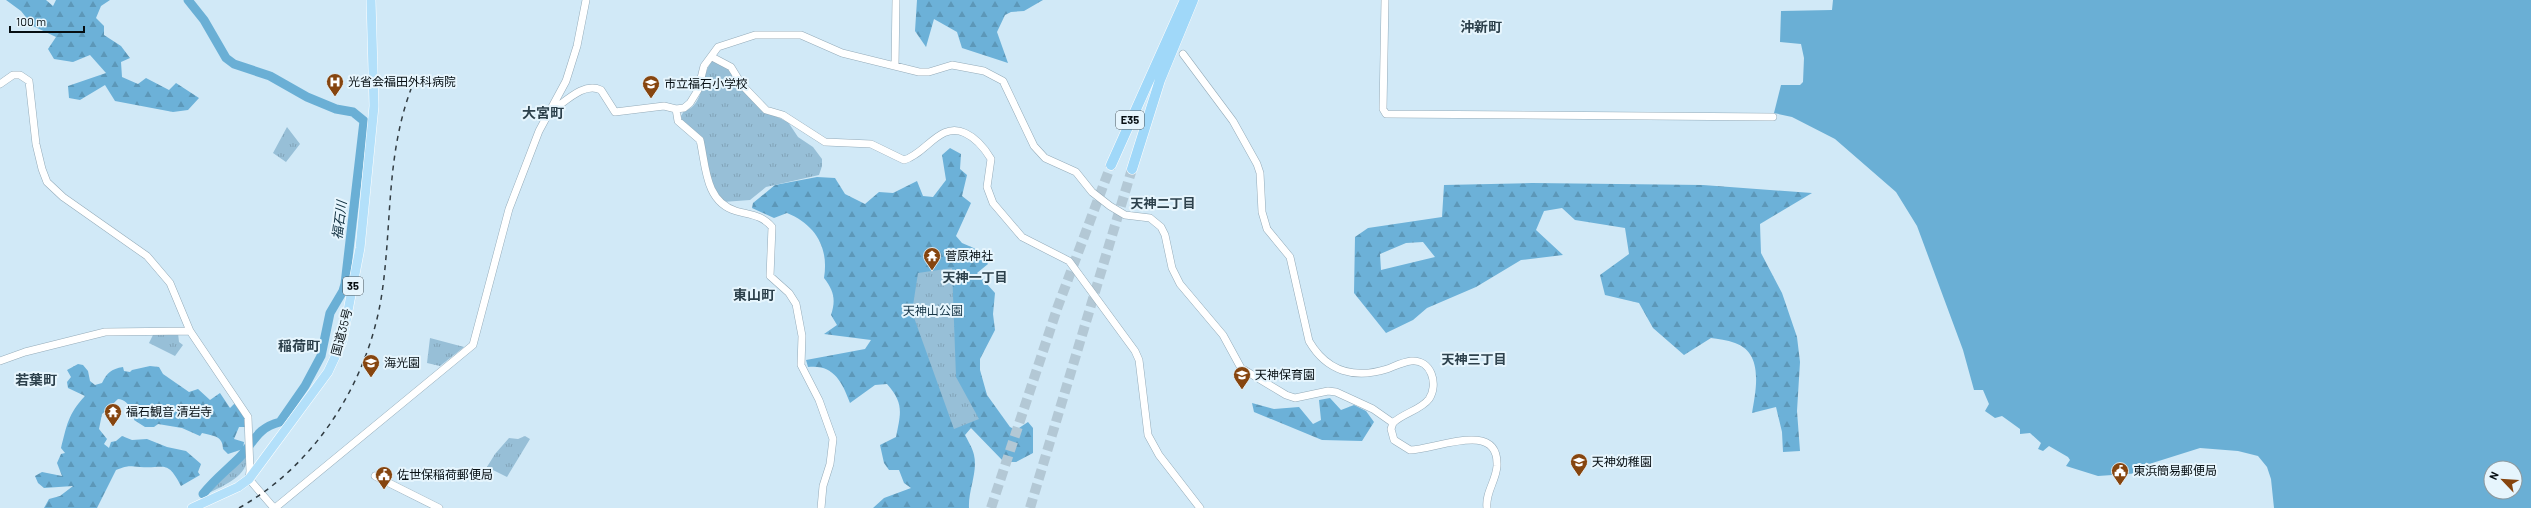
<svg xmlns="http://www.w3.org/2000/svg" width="2531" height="508" viewBox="0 0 2531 508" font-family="Barlow,'Noto Sans JP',sans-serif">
<defs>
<pattern id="forest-firs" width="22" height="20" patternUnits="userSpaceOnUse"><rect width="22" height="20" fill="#6cb1d8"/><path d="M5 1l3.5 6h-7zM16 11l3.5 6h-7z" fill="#5c97b8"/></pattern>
<pattern id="park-tufts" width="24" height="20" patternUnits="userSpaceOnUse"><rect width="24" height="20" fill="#97bfd7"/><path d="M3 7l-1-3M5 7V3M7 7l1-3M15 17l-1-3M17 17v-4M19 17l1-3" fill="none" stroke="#81a3b8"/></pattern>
</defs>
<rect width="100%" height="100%" fill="#d1e9f7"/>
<path fill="url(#forest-firs)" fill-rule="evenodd" d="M6 0H46L53 6 56 0H110L101 6 96 18 104 26V35L121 46 130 58 121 62 122 77 138 84 146 78 169 90 176 83 199 98 188 110 173 112 115 101 105 85 80 100 69 98 68 86 106 73 90 55 73 62 54 59 48 49 56 37 33 26 21 11Z
M917 0H1043L1024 11 1011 12 1005 15 997 32 1008 63 962 48 957 32 934 19 926 47 915 31Z
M950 148 961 154 960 169 967 175 962 196 971 203 956 236 962 243 976 249 988 264 977 273 995 293 993 314 995 330 980 359V370L987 395 1010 427 1016 430 1028 422 1033 428V453L1016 462H1004L971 428 965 435C968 441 973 449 974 455 978 472 968 490 969 508H873L884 498 911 488 904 483 899 470H889L884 463 880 445 896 437C901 413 904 403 887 384L875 385 850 403C842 381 833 364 808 367L806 360 865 349 871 340 824 334 837 325 831 315C836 300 834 291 824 278 829 248 816 225 787 213L774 218 752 208 753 203 775 185 817 177 835 178 845 194 865 204 879 192 893 193 917 181 923 196 933 197 946 180 942 155Z
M1532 183 1703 185 1812 193 1760 224 1761 253 1782 293 1797 337 1800 362 1797 411 1800 451 1783 452 1782 432 1776 407 1752 413C1756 390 1764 353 1735 343 1727 340 1718 339 1711 338L1684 355 1653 328 1639 303 1605 295 1600 275 1629 254 1625 228 1575 220 1562 208 1544 211 1536 230 1563 255 1521 260 1476 287 1427 308 1413 320 1386 333 1354 293 1355 237 1368 228 1442 217 1444 185ZM1423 242 1435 257 1381 270 1380 254 1406 243Z
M78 364 83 365 88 371 90 381 95 385 102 383C107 373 111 369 123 367L124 371 130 372 132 370 150 366 159 367 163 374 189 392 198 389 210 400 220 393 230 408 235 403 247 417 245 427H239L234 439 244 442 243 449 228 454 223 449C223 436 214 436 202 433L200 436 182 428 158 424 154 427H145L134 420 135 412 131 410C129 404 124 399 118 399L102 414 99 429 107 439 104 444 109 448 111 442 116 441 122 436 132 440 147 439 167 447 186 451 201 464 198 472 200 475 181 486C167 459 165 469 140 467 128 466 129 465 116 470L97 508H44L49 499 60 496 73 486 44 488 38 483 35 476 42 472 62 476 57 463 61 454 65 453 61 448C67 425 68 414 85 396L68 388 67 382 71 377 67 370Z
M1330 398 1341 410 1354 405 1366 411 1374 422 1362 441 1322 440 1254 412 1252 403 1274 409 1299 407 1313 424 1321 420 1319 400Z"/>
<path fill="url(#park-tufts)" d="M713 60 727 67 766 112 788 122 798 137 813 147 822 159V166L819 175 766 187 750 200 723 202 710 180 702 139 682 120 681 116 684 111C706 106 700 73 713 60Z
M287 127 300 144 286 162 273 153Z
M952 268 956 377 979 419 954 429 912 312 918 273Z
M178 333 179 342 183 345 175 356 149 343 153 335Z
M430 338 464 347 440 366 427 363Z
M525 436 530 439 507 477 487 467 495 454 509 438 518 439Z
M246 454C252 476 220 487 205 495L204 492Z"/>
<path fill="#6aafd5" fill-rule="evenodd" d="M1833 0H2531V508H2274L2271 479 2267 467 2258 456 2238 451 2200 448 2146 465 2141 473 2098 476 2066 466 2070 460 2068 457 2049 446 2043 451 2038 449 2041 443 2030 433 2020 434V429L2002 416 1995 418 1985 411 1989 404 1983 390H1974L1963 350 1917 226 1896 192 1835 139 1792 117 1774 113 1781 85H1800L1803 82 1804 58 1801 44 1780 42 1781 11 1832 10ZM2491 468H2515V492H2491Z"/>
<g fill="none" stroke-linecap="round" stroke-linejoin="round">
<path stroke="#6aafd5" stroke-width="9" d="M188 0 204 20 226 58 234 64 270 76 307 97 336 109 353 112 364 121 345 284 343 291 330 313 321 356 305 386 280 422C256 428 254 443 239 458 227 470 214 480 203 494"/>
<path stroke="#b3c8d5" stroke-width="10" stroke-dasharray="10 5" stroke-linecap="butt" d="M991 508 1058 306 1111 165
M1030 508 1132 169"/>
<defs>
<path id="tertiary" d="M1385 0 1383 109 1386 114 1773 117
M1183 54 1233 121 1257 164 1260 173 1262 212 1267 229 1290 257 1309 341C1327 372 1355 379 1387 369 1395 366 1403 362 1411 361 1431 359 1439 384 1429 399 1421 410 1403 413 1393 423L1391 429 1394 440 1410 450C1435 450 1499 419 1497 466 1496 481 1485 493 1487 508
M712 57 731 67 742 85 766 110 783 115 825 142 871 144 904 160C926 154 940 121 965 133 976 138 985 149 991 159L987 187 993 203 1022 237 1069 261 1135 351 1139 360 1148 435 1159 455 1200 508
M895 66 896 0
M0 84 13 75H20L29 81 36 144 42 169 47 182 63 197 147 256 170 283 190 331 248 417 250 471 249 479 274 508
M676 109 678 121 700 140C706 166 705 202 736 211 751 215 762 215 772 227L770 276 789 293 796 304 802 336 801 365 819 400 833 439 830 464 823 486 821 508
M547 114C563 105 582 81 601 90L615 112 664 106 676 109 684 108 690 103 698 90 704 66 718 47 755 35H801L842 53 919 72H929L952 65 984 71 1003 81 1034 146 1045 158 1076 172 1092 192 1110 206 1125 215 1150 218 1161 227 1165 235 1172 268 1180 284 1223 335 1241 368 1286 395 1295 398 1328 391 1336 392 1373 409 1393 423
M0 361 25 352 105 332 190 331
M375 476 439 508
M275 508 473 345 509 209 539 131 566 81 577 46 586 0"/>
<path id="trunk" d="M192 508 238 487 249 479 328 372 342 342 360 248 374 106 371 0"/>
<path id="motorway" d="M1111 165 1185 0
M1132 169 1160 80 1193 0"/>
</defs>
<use href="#tertiary" stroke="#94abb9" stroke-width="8"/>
<use href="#trunk" stroke="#fff" stroke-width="10"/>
<use href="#motorway" stroke="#fff" stroke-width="11"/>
<use href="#tertiary" stroke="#fff" stroke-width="7"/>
<use href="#trunk" stroke="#b3e0fa" stroke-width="9"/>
<use href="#motorway" stroke="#a0d8f9" stroke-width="10"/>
<path stroke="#323d43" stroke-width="1.5" stroke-dasharray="5 5" stroke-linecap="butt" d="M239 508C317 464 369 380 382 293 392 224 386 156 411 89"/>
</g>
<defs>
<symbol id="hospital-pin" viewBox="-11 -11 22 30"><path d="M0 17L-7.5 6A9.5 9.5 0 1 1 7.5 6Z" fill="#86450f" stroke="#e6f5fd"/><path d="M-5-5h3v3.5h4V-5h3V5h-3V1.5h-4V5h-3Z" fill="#fff"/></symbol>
<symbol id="school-pin" viewBox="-11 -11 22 30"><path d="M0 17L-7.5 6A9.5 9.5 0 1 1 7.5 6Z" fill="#86450f" stroke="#e6f5fd"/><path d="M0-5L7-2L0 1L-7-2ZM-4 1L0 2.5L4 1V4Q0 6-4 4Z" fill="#fff"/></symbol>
<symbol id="temple-pin" viewBox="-11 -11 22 30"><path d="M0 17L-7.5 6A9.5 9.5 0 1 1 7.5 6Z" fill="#86450f" stroke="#e6f5fd"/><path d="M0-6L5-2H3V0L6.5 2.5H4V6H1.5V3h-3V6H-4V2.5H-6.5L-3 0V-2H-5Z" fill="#fff"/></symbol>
<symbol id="civic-pin" viewBox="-11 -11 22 30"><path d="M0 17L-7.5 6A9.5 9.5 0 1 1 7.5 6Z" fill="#86450f" stroke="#e6f5fd"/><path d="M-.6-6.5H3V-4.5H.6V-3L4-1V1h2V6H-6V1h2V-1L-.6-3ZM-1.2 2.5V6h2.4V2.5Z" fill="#fff"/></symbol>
</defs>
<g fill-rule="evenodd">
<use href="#hospital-pin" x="325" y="72" width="20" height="27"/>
<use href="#school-pin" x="641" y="74" width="20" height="27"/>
<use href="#temple-pin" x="922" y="246" width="20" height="27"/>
<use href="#school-pin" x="361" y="353" width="20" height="27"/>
<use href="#school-pin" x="1232" y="365" width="20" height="27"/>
<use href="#temple-pin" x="103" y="402" width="20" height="27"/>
<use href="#school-pin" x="1569" y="452" width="20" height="27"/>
<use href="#civic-pin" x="2110" y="461" width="20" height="27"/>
<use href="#civic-pin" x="374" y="465" width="20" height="27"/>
</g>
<g text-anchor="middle" stroke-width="4" stroke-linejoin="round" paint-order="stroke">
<g fill="#e6f5fd" stroke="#495358" stroke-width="1">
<rect x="1116" y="111" width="28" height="18" rx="3"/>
<rect x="343" y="277" width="20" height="18" rx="3"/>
</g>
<g font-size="11" font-weight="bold" fill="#060e12">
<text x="1130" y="124">E35</text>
<text x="353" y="290">35</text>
</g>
<g font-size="12" fill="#060e12" stroke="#e6f5fd" text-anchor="start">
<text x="348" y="86">光省会福田外科病院</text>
<text x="664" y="88">市立福石小学校</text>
<text x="945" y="260">菅原神社</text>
<text x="384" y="367">海光園</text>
<text x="1255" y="379">天神保育園</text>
<text x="126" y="416">福石観音 清岩寺</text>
<text x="1592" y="466">天神幼稚園</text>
<text x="2133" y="475">東浜簡易郵便局</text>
<text x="397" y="479">佐世保稲荷郵便局</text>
</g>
<g font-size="12" fill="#173647" stroke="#e6f5fd">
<text x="933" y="315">天神山公園</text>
</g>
<g font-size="12" fill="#060e12" stroke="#e6f5fd">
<text transform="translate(342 332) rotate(-75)" y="4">国道35号</text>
</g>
<g font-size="13" font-weight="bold" fill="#2d414c" stroke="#e6f5fd">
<text x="1163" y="208">天神二丁目</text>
<text x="975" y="282">天神一丁目</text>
<text x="1474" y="364">天神三丁目</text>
</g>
<g font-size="13" font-style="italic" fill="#0e2e3e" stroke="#e6f5fd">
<text transform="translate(339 220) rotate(-83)" y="5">福石川</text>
</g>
<g font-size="14" font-weight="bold" fill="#2d414c" stroke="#e6f5fd">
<text x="1481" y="32">沖新町</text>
<text x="543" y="118">大宮町</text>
<text x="754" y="300">東山町</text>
<text x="299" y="351">稲荷町</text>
<text x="36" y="385">若葉町</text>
</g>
</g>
<g transform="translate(2503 480) rotate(295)"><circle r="19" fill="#e6f5fd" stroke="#8c999f"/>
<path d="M0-3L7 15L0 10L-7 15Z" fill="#86450f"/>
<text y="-6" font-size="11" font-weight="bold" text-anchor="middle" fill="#060e12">N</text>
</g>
<path d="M10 26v6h74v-6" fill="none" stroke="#060e12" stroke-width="2"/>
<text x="16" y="26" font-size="12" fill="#060e12" stroke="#e6f5fd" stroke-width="3" paint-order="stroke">100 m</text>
</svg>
